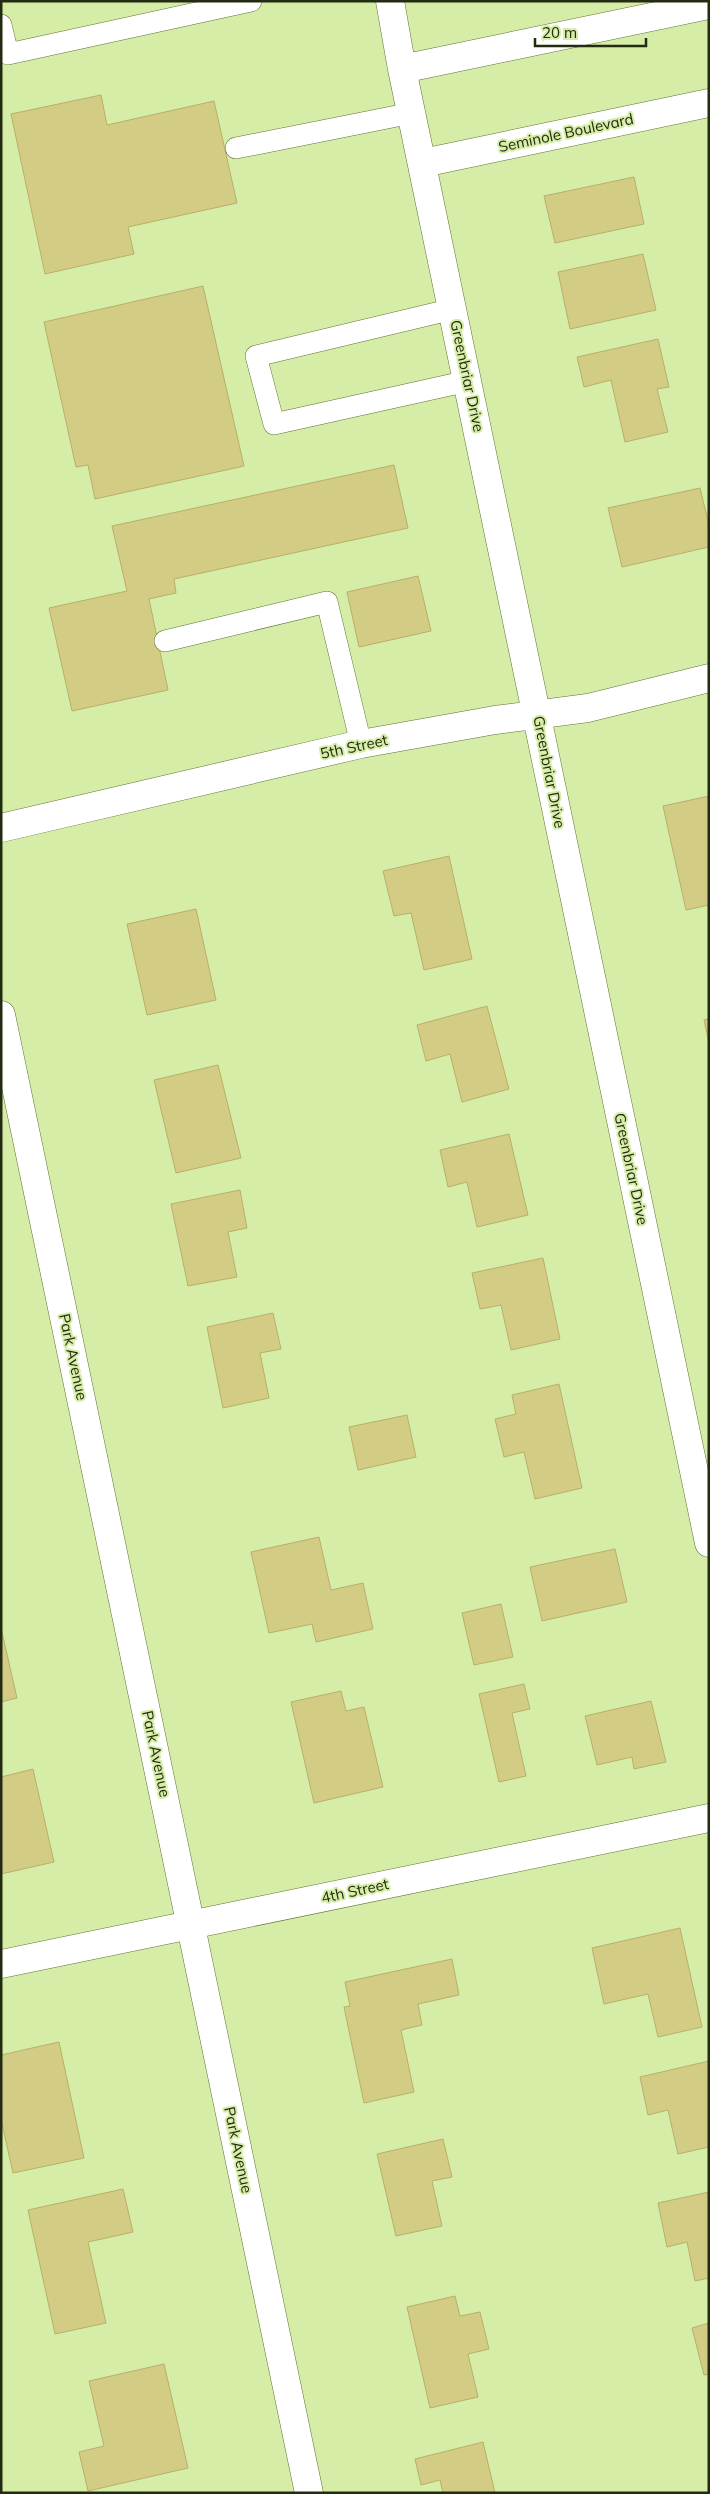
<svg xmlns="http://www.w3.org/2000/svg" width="710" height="2494" viewBox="0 0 710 2494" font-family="Mulish,sans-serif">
<rect width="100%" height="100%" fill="#d6eda8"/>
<path fill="#d3cc84" stroke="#b7b068" d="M101 95 107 125 214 101 237 203 128 227 134 254 45 274 11 114Z
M634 177 644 224 555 243 544 196Z
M643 254 656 310 570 329 558 272Z
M203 286 244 466 95 499 88 465 76 467 44 322Z
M658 339 669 387 657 389 668 432 625 442 611 380 584 387 577 357Z
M394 465 408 528 174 579 176 593 149 599 168 690 72 711 49 608 127 591 112 526Z
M700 488 709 525V547L622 567 608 508Z
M418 576 431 631 359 647 347 592Z
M709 796V905L686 910 663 806Z
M449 856 472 959 424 970 411 913 394 916 383 871Z
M196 909 216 1000 147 1015 127 924Z
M487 1006 509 1089 462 1102 450 1054 426 1061 417 1025Z
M709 1019V1043L704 1020Z
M218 1065 241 1158 176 1173 154 1080Z
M509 1134 528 1215 477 1227 467 1182 448 1187 440 1150Z
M240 1190 247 1228 228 1232 237 1277 188 1286 171 1204Z
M543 1258 560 1339 511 1350 501 1305 480 1309 472 1273Z
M273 1313 281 1349 260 1353 269 1398 223 1408 207 1327Z
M559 1384 582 1488 535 1499 524 1452 504 1457 495 1419 516 1414 512 1395Z
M407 1415 416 1457 358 1470 349 1427Z
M319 1537 331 1590 363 1583 373 1629 316 1642 312 1624 269 1633 251 1552Z
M615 1549 627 1602 542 1621 530 1567Z
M501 1604 513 1657 474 1665 462 1613Z
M1 1628 17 1698 1 1702Z
M524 1684 530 1709 512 1713 526 1776 499 1782 479 1694Z
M341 1691 346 1711 364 1707 383 1787 314 1803 291 1702Z
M651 1701 666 1762 634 1769 632 1757 597 1765 585 1716Z
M33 1769 54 1862 1 1874V1777Z
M680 1928 702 2027 658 2037 648 1994 604 2004 592 1948Z
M452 1959 459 1995 418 2004 422 2025 401 2030 414 2092 364 2103 344 2007 350 2006 345 1982Z
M59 2042 84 2158 13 2173 1 2119V2055Z
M709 2061V2147L678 2154 668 2110 648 2115 640 2077Z
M443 2139 452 2177 432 2181 442 2226 396 2236 377 2154Z
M123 2189 133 2232 88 2242 106 2323 55 2334 28 2210Z
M709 2192V2278L695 2281 687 2242 667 2247 658 2203Z
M455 2296 460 2316 480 2312 489 2349 468 2354 478 2397 430 2408 407 2307Z
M709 2323V2374L704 2375 692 2328Z
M164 2364 188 2468 88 2491 79 2452 104 2446 89 2381Z
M483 2442 495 2493H443L440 2480 421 2485 415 2459Z"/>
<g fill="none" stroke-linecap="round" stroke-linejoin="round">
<defs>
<path id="lane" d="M1 25 8 54 251 1
M236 148 412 113
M453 309 256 356 274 424 468 381
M165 641 327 602 361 744"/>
<path id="street" d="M390 1 402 69 709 1543
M402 69 709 5
M423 163 709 103
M1 828 361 744 495 720 588 708 709 678
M1 1964 709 1818"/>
<path id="secondary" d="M1 1015 309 2493"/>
</defs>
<use href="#lane" stroke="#607332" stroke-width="22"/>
<use href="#street" stroke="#607332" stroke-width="29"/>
<use href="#secondary" stroke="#607332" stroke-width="29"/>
<use href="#lane" stroke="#fff" stroke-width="21"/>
<use href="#street" stroke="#fff" stroke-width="28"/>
<use href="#secondary" stroke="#fff" stroke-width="28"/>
</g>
<g text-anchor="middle" stroke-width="4" stroke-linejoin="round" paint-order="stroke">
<g font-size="15" fill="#232b10" stroke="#d6eda8">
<text transform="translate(566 133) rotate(-12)" y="5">Seminole Boulevard</text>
<text transform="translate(467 376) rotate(78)" y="5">Greenbriar Drive</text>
<text transform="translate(354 747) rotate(-12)" y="5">5th Street</text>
<text transform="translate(549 772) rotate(79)" y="5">Greenbriar Drive</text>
<text transform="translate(631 1169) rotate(78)" y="5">Greenbriar Drive</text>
<text transform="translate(73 1357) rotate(78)" y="5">Park Avenue</text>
<text transform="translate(156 1754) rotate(78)" y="5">Park Avenue</text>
<text transform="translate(355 1891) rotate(-12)" y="5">4th Street</text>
<text transform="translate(238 2150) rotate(78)" y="5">Park Avenue</text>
</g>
</g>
<rect width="710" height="2494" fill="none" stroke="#232b10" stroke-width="5"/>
<path d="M535 38v8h111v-8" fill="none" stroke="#232b10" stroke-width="2.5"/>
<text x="542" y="38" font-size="15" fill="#232b10" stroke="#d6eda8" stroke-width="4" paint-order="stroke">20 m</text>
</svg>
